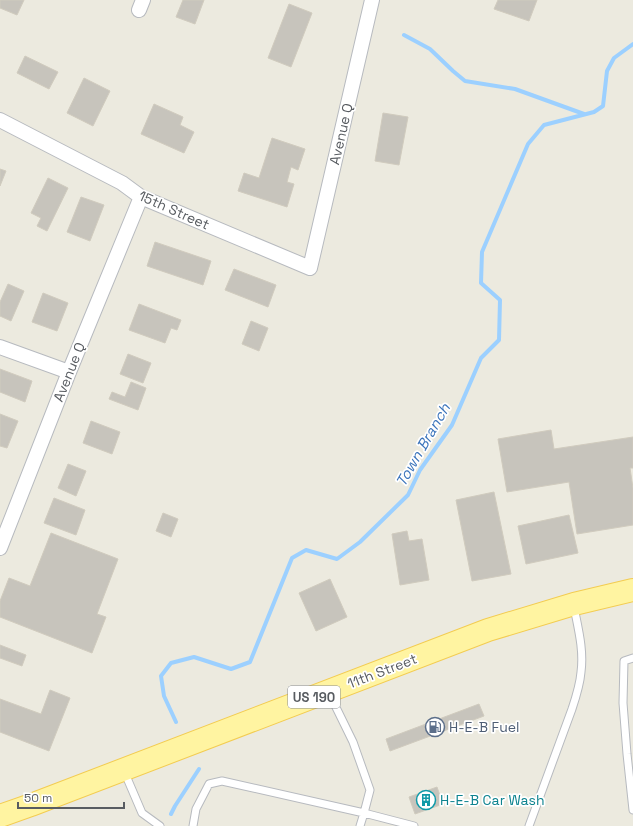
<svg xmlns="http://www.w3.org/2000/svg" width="633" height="826" viewBox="0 0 633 826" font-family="'Space Grotesk',sans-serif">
<rect width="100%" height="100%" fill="#eceadf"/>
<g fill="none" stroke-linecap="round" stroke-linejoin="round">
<path stroke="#9cd0ff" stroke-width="4" d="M404 35 430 49 453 71 465 81 515 89 584 114
M176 722 164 696 161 676 171 663 194 657 231 669 250 662 292 558 306 550 337 559 360 542 408 495 420 470 452 425 481 358 499 340 500 300 481 283 482 252 528 144 544 125 594 112 603 106 607 71 614 58 633 44
M171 814 175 806 199 769"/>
</g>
<path fill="#c7c4bc" stroke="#d0cbbe" d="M0 0H24L17 15 0 8Z
M183 0H204L195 24 176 17Z
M498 0H537L529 21 494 9Z
M289 4 312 13 291 67 268 58Z
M25 56 58 72 49 89 17 73Z
M84 78 110 91 93 126 67 113Z
M154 104 183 117 180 125 194 132 184 153 141 134Z
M383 113 408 117 399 165 375 161Z
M272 138 305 149 298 170 291 167 287 182 294 184 287 207 238 191 244 173 259 178Z
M0 169 6 171 0 186Z
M48 178 68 188 47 231 37 226 41 218 31 213Z
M81 197 104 205 90 241 67 232Z
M155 242 211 261 203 285 147 266Z
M234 269 276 285 268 307 225 290Z
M8 284 24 291 11 321 0 316V302Z
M43 293 68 303 57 331 32 322Z
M139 304 181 320 177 330 171 328 165 343 129 330Z
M251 321 268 328 259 351 242 344Z
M128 354 151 363 143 383 120 374Z
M0 369 32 381 25 402 0 392Z
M131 382 146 388 138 410 109 399 112 392 125 397Z
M0 414 18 421 7 448 0 446Z
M91 421 120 432 112 454 83 443Z
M551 430 554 449 633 437V468H630L633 488V525L577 534 569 482 507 492 498 439Z
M68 464 86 471 76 496 58 488Z
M494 492 511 574 472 581 456 500Z
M54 498 85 510 76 535 44 523Z
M163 513 178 519 171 537 156 531Z
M569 515 578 553 526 564 518 526Z
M407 531 409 541 422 539 429 580 400 585 392 534Z
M51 533 118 559 97 614 106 617 92 653 0 617V601L9 578 30 586Z
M330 579 347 617 316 631 299 593Z
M0 645 26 655 22 666 0 658Z
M50 690 70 698 49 751 0 732V699L41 714Z
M479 704 484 716 390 751 386 739Z
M437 787 443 804 415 814 409 797Z"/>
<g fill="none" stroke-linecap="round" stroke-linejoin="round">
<defs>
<path id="service" d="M633 658 624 661 623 703 627 754 633 810
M329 693 353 742 370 790 364 813 414 826
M124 771 142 813 160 826
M193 826 196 809 209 784 222 781 364 813 360 826
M529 826 572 709C576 697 580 685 581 672 584 650 578 628 574 607"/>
<path id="minor" d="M139 10 143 0
M0 120 122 183 141 197 310 268 372 0
M0 347 69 372
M0 548 69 372 141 197"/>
<path id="primary" d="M0 816 31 805 488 630 574 604 633 590"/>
</defs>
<use href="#service" stroke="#b7babf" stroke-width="9"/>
<use href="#minor" stroke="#b7babf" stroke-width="16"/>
<use href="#primary" stroke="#f3cc51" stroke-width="24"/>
<use href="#service" stroke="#fff" stroke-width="7"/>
<use href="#minor" stroke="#fff" stroke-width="14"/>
<use href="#primary" stroke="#fff4a1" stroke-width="22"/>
</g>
<defs>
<symbol id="fuel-ring" viewBox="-11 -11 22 22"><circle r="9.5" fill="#fff" stroke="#5c6f8a" stroke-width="1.5"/><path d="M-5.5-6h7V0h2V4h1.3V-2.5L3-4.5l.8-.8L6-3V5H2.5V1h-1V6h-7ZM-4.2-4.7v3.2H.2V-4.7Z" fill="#5c6f8a"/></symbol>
<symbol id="building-ring" viewBox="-11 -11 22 22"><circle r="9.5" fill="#fff" stroke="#0f9aa8" stroke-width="1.5"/><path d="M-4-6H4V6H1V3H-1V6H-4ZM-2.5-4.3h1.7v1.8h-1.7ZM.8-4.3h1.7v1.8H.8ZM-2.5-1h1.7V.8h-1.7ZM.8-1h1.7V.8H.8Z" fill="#0f9aa8"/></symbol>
</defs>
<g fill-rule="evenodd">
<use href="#fuel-ring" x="424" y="716" width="22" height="22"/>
<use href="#building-ring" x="415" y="789" width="22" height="22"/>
</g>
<g text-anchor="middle" stroke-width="3.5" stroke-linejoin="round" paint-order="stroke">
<rect fill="#fff" stroke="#8a8d90" stroke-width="1" x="288" y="686" width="52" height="22" rx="3"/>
<g font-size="13" font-weight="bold" fill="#585c61">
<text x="314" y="702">US 190</text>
</g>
<g font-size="14" fill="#585c61" stroke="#fff">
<text transform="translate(341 134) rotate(-77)" y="5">Avenue Q</text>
<text transform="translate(174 210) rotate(24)" y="5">15th Street</text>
<text transform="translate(69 372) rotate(-68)" y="5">Avenue Q</text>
<text transform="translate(382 671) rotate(-21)" y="5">11th Street</text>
</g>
<g font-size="14" fill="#4e5e75" stroke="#fff" text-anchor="start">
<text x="449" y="732">H-E-B Fuel</text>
</g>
<g font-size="14" fill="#0d838f" stroke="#fff" text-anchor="start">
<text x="440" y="805">H-E-B Car Wash</text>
</g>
<g font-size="15" font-style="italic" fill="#3b74bb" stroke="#fff">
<text transform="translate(423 445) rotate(-60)" y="5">Town Branch</text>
</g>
</g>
<path d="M18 802v6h106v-6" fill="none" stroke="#585c61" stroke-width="2"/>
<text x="24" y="802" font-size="12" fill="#585c61" stroke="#ffffff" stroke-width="3" paint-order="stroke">50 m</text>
</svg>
